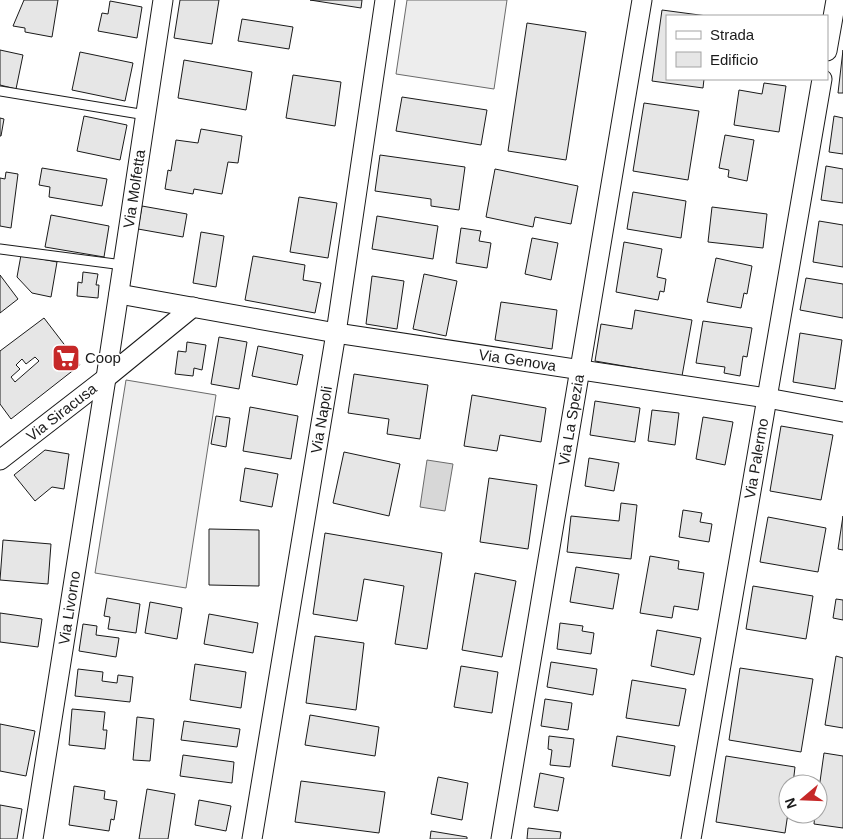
<svg xmlns="http://www.w3.org/2000/svg" width="843" height="839" viewBox="0 0 843 839" font-family="Arial,sans-serif">
<rect width="100%" height="100%" fill="#fff"/>
<path fill="#ededed" stroke="#6a6a6a" d="M407 0H507L494 89 396 74Z
M126 380 216 395 186 588 95 573Z"/>
<path fill="#d7d7d7" stroke="#6a6a6a" d="M427 460 453 464 445 511 420 507Z"/>
<path fill="#e6e6e6" stroke="#1a1a1a" fill-rule="evenodd" d="M24 0H58L52 37 25 32V28L13 26Z
M180 0H219L212 44 174 38Z
M310 0H362L361 8Z
M110 1 142 7 137 38 98 31 102 13 108 14Z
M662 10 707 16H667V79H704L703 88 652 81Z
M242 19 293 27 289 49 238 41Z
M527 23 586 32 566 160 508 151Z
M0 50 23 55 16 89 0 85Z
M843 50V93H838Z
M80 52 133 63 125 101 72 90Z
M184 60 252 72 246 110 178 98Z
M293 75 341 82 335 126 286 118Z
M764 83 786 86 779 132 734 125 739 90 762 94Z
M402 97 487 110 481 145 396 131Z
M644 103 699 111 688 180 633 171Z
M84 116 127 125 120 160 77 151Z
M834 116 843 118V154L829 152Z
M0 118 4 119 1 136H0Z
M201 129 242 136 238 163 228 162 222 194 194 189 193 194 165 189 168 170 171 171 176 140 198 143Z
M725 135 754 140 747 181 728 177 729 170 719 168Z
M380 155 465 167 459 210 431 206V199L375 191Z
M826 166 843 169V203L821 200Z
M42 168 107 179 102 206 49 197 50 187 39 185Z
M495 169 578 186 571 224 535 217 533 227 486 217Z
M6 172 18 174 11 228 0 226V178L5 179Z
M633 192 686 201 681 238 627 229Z
M299 197 337 203 328 258 290 252Z
M142 206 187 214 183 237 138 229Z
M712 207 767 214 763 248 708 242Z
M51 215 109 226 104 257 45 247Z
M377 216 438 226 433 259 372 249Z
M819 221 843 225V267L813 262Z
M461 228 481 231 479 241 491 243 487 268 456 263Z
M201 232 224 236 216 287 193 283Z
M532 238 558 243 551 280 525 274Z
M624 242 662 249 657 277 666 279 664 292 660 291 658 300 616 292Z
M21 255 57 262 51 297 32 293 17 277Z
M253 256 305 265 303 280 321 283 315 313 245 300Z
M716 258 752 266 747 294 744 293 741 308 707 302Z
M83 272 98 274 96 285H99L98 298 77 296 78 282 82 283Z
M424 274 457 281 446 336 413 329Z
M0 275 18 299 0 313Z
M372 276 404 281 397 329 366 324Z
M806 278 843 284V318L800 310Z
M501 302 557 310 552 349 495 340Z
M635 310 692 320 682 376 595 361 601 324 632 329Z
M44 318 80 365 11 419 0 404V351ZM35 357 39 361 15 382 11 377 20 369 16 365 22 359 26 364Z
M703 321 752 328 747 357 743 356 740 376 724 373 725 367 696 363Z
M800 333 842 340 835 389 793 382Z
M219 337 247 342 239 389 211 384Z
M187 342 206 345 202 370 194 368 193 376 175 374 178 351 186 352Z
M258 346 303 355 297 385 252 376Z
M354 374 428 385 420 439 387 434 389 419 348 413Z
M472 395 546 408 541 442 500 435 497 451 464 446Z
M595 401 640 408 635 442 590 435Z
M250 407 298 416 291 459 243 451Z
M652 410 679 413 675 445 648 441Z
M216 416 230 418 226 447 211 444Z
M703 417 733 422 725 465 696 459Z
M781 426 833 435 821 500 770 491Z
M45 450 69 454 64 489 52 487 35 501 14 475Z
M344 452 400 464 389 516 333 503Z
M589 458 619 463 614 491 585 486Z
M245 468 278 474 272 507 240 501Z
M489 478 537 485 528 549 480 542Z
M621 503 637 505 631 559 567 552 571 516 619 521Z
M683 510 702 513 700 522 712 524 709 542 679 537Z
M843 516V550L838 549Z
M768 517 826 528 818 572 760 562Z
M209 529 259 530V586L209 585Z
M325 533 442 553 427 649 395 644 404 586 364 579 357 621 313 614Z
M3 540 51 544 48 584 0 580Z
M650 556 679 561 678 569 704 573 698 610 674 606 672 618 640 613Z
M576 567 619 574 613 609 570 602Z
M475 573 516 581 502 657 462 650Z
M753 586 813 596 806 639 746 629Z
M107 598 140 604 136 633 108 629 110 617 104 616Z
M836 599 843 600V620L833 618Z
M150 602 182 608 177 639 145 633Z
M0 613 42 619 38 647 0 642Z
M209 614 258 623 253 653 204 644Z
M560 623 583 626 582 631 594 633 591 654 557 649Z
M83 624 97 626 96 635 119 638 116 657 79 651Z
M657 630 701 638 694 675 651 666Z
M315 636 364 643 356 710 306 703Z
M836 656 843 658V728L825 725Z
M551 662 597 669 593 695 547 687Z
M195 664 246 672 241 708 190 700Z
M461 666 498 672 492 713 454 707Z
M740 668 813 679 801 752 729 740Z
M78 669 103 672 102 681 117 683 118 675 133 677 130 702 75 696Z
M632 680 686 689 679 726 626 718Z
M545 699 572 703 568 730 541 726Z
M72 709 105 712 103 730H107L105 749 69 745Z
M310 715 379 727 375 756 305 745Z
M137 717 154 719 150 761 133 760Z
M184 721 240 729 237 747 181 740Z
M0 724 35 731 26 776 0 771Z
M549 736 574 739 570 767 550 765 552 750 548 749Z
M617 736 675 746 670 776 612 766Z
M824 753 843 756V828L814 824 815 814H818V796Z
M183 755 234 762 232 783 180 776Z
M726 756 795 767 793 784H788V813L785 833 716 822Z
M540 773 564 778 558 811 534 807Z
M438 777 468 783 462 820 431 814Z
M301 781 385 792 379 833 295 822Z
M74 786 105 791 104 799 117 801 114 820 111 819 109 831 69 825Z
M147 789 175 794 168 839H139Z
M199 800 231 806 226 831 195 825Z
M0 805 22 809 17 839H0Z
M528 828 561 832 560 839H527Z
M431 831 467 837V839H430Z"/>
<g fill="none" stroke-linecap="round" stroke-linejoin="round">
<defs>
<path id="lane" d="M0 91 146 115
M0 249 123 265"/>
<g id="street">
<path d="M827 51 836 0"/>
<path id="s1" d="M119 294 336 333 767 398 843 412"/>
<path id="s2" d="M0 460 106 378 193 307"/>
<path id="s3" d="M33 839 106 378 163 0"/>
<path id="s4" d="M252 839 336 333 385 0"/>
<path id="s5" d="M501 839 642 0"/>
<path id="s6" d="M691 839 822 79"/>
</g>
</defs>
<use href="#lane" stroke="#1a1a1a" stroke-width="11"/>
<use href="#street" stroke="#1a1a1a" stroke-width="21"/>
<use href="#lane" stroke="#fff" stroke-width="9"/>
<use href="#street" stroke="#fff" stroke-width="19"/>
</g>
<defs>
<symbol id="supermarket-square" viewBox="-11 -11 22 22"><rect x="-9" y="-9" width="18" height="18" rx="4" fill="#c62828" stroke="#fff"/><path d="M-6-5.5h2.5l.6 2H6L4.5 2H-2.5L-4.4-4H-6ZM-1.5 3.2a1.3 1.3 0 1 0 .1 0ZM3 3.2a1.3 1.3 0 1 0 .1 0Z" fill="#fff"/></symbol>
</defs>
<g fill-rule="evenodd">
<use href="#supermarket-square" x="50" y="342" width="32" height="32"/>
</g>
<g text-anchor="middle" stroke-width="4" stroke-linejoin="round" paint-order="stroke">
<g font-size="15" fill="#1a1a1a" stroke="#fff">
<text dy="5" stroke="none"><textPath href="#s3" startOffset="658">Via Molfetta</textPath></text>
<text dy="5" stroke="none"><textPath href="#s1" startOffset="404">Via Genova</textPath></text>
<text dy="5" stroke="none"><textPath href="#s2" startOffset="78">Via Siracusa</textPath></text>
<text dy="5" stroke="none"><textPath href="#s4" startOffset="425">Via Napoli</textPath></text>
<text dy="5" stroke="none"><textPath href="#s5" startOffset="425">Via La Spezia</textPath></text>
<text dy="5" stroke="none"><textPath href="#s6" startOffset="386">Via Palermo</textPath></text>
<text dy="5" stroke="none"><textPath href="#s3" startOffset="234">Via Livorno</textPath></text>
</g>
<g font-size="15" fill="#1a1a1a" stroke="#fff" text-anchor="start">
<text x="85" y="363">Coop</text>
</g>
</g>
<rect x="666" y="15" width="162" height="65" fill="#ffffff" stroke="#a3a3a3"/>
<rect x="676" y="31" width="25" height="8" fill="#ffffff" stroke="#a3a3a3"/>
<text x="710" y="40" font-size="15" fill="#1a1a1a">Strada</text>
<rect x="676" y="52" width="25" height="15" fill="#e6e6e6" stroke="#a3a3a3"/>
<text x="710" y="65" font-size="15" fill="#1a1a1a">Edificio</text>
<g transform="translate(803 799) rotate(251)"><circle r="24" fill="#ffffff" stroke="#a3a3a3"/>
<path d="M0-4L9 19L0 12L-9 19Z" fill="#c62828"/>
<text y="-8" font-size="14" font-weight="bold" text-anchor="middle" fill="#1a1a1a">N</text>
</g>
</svg>
